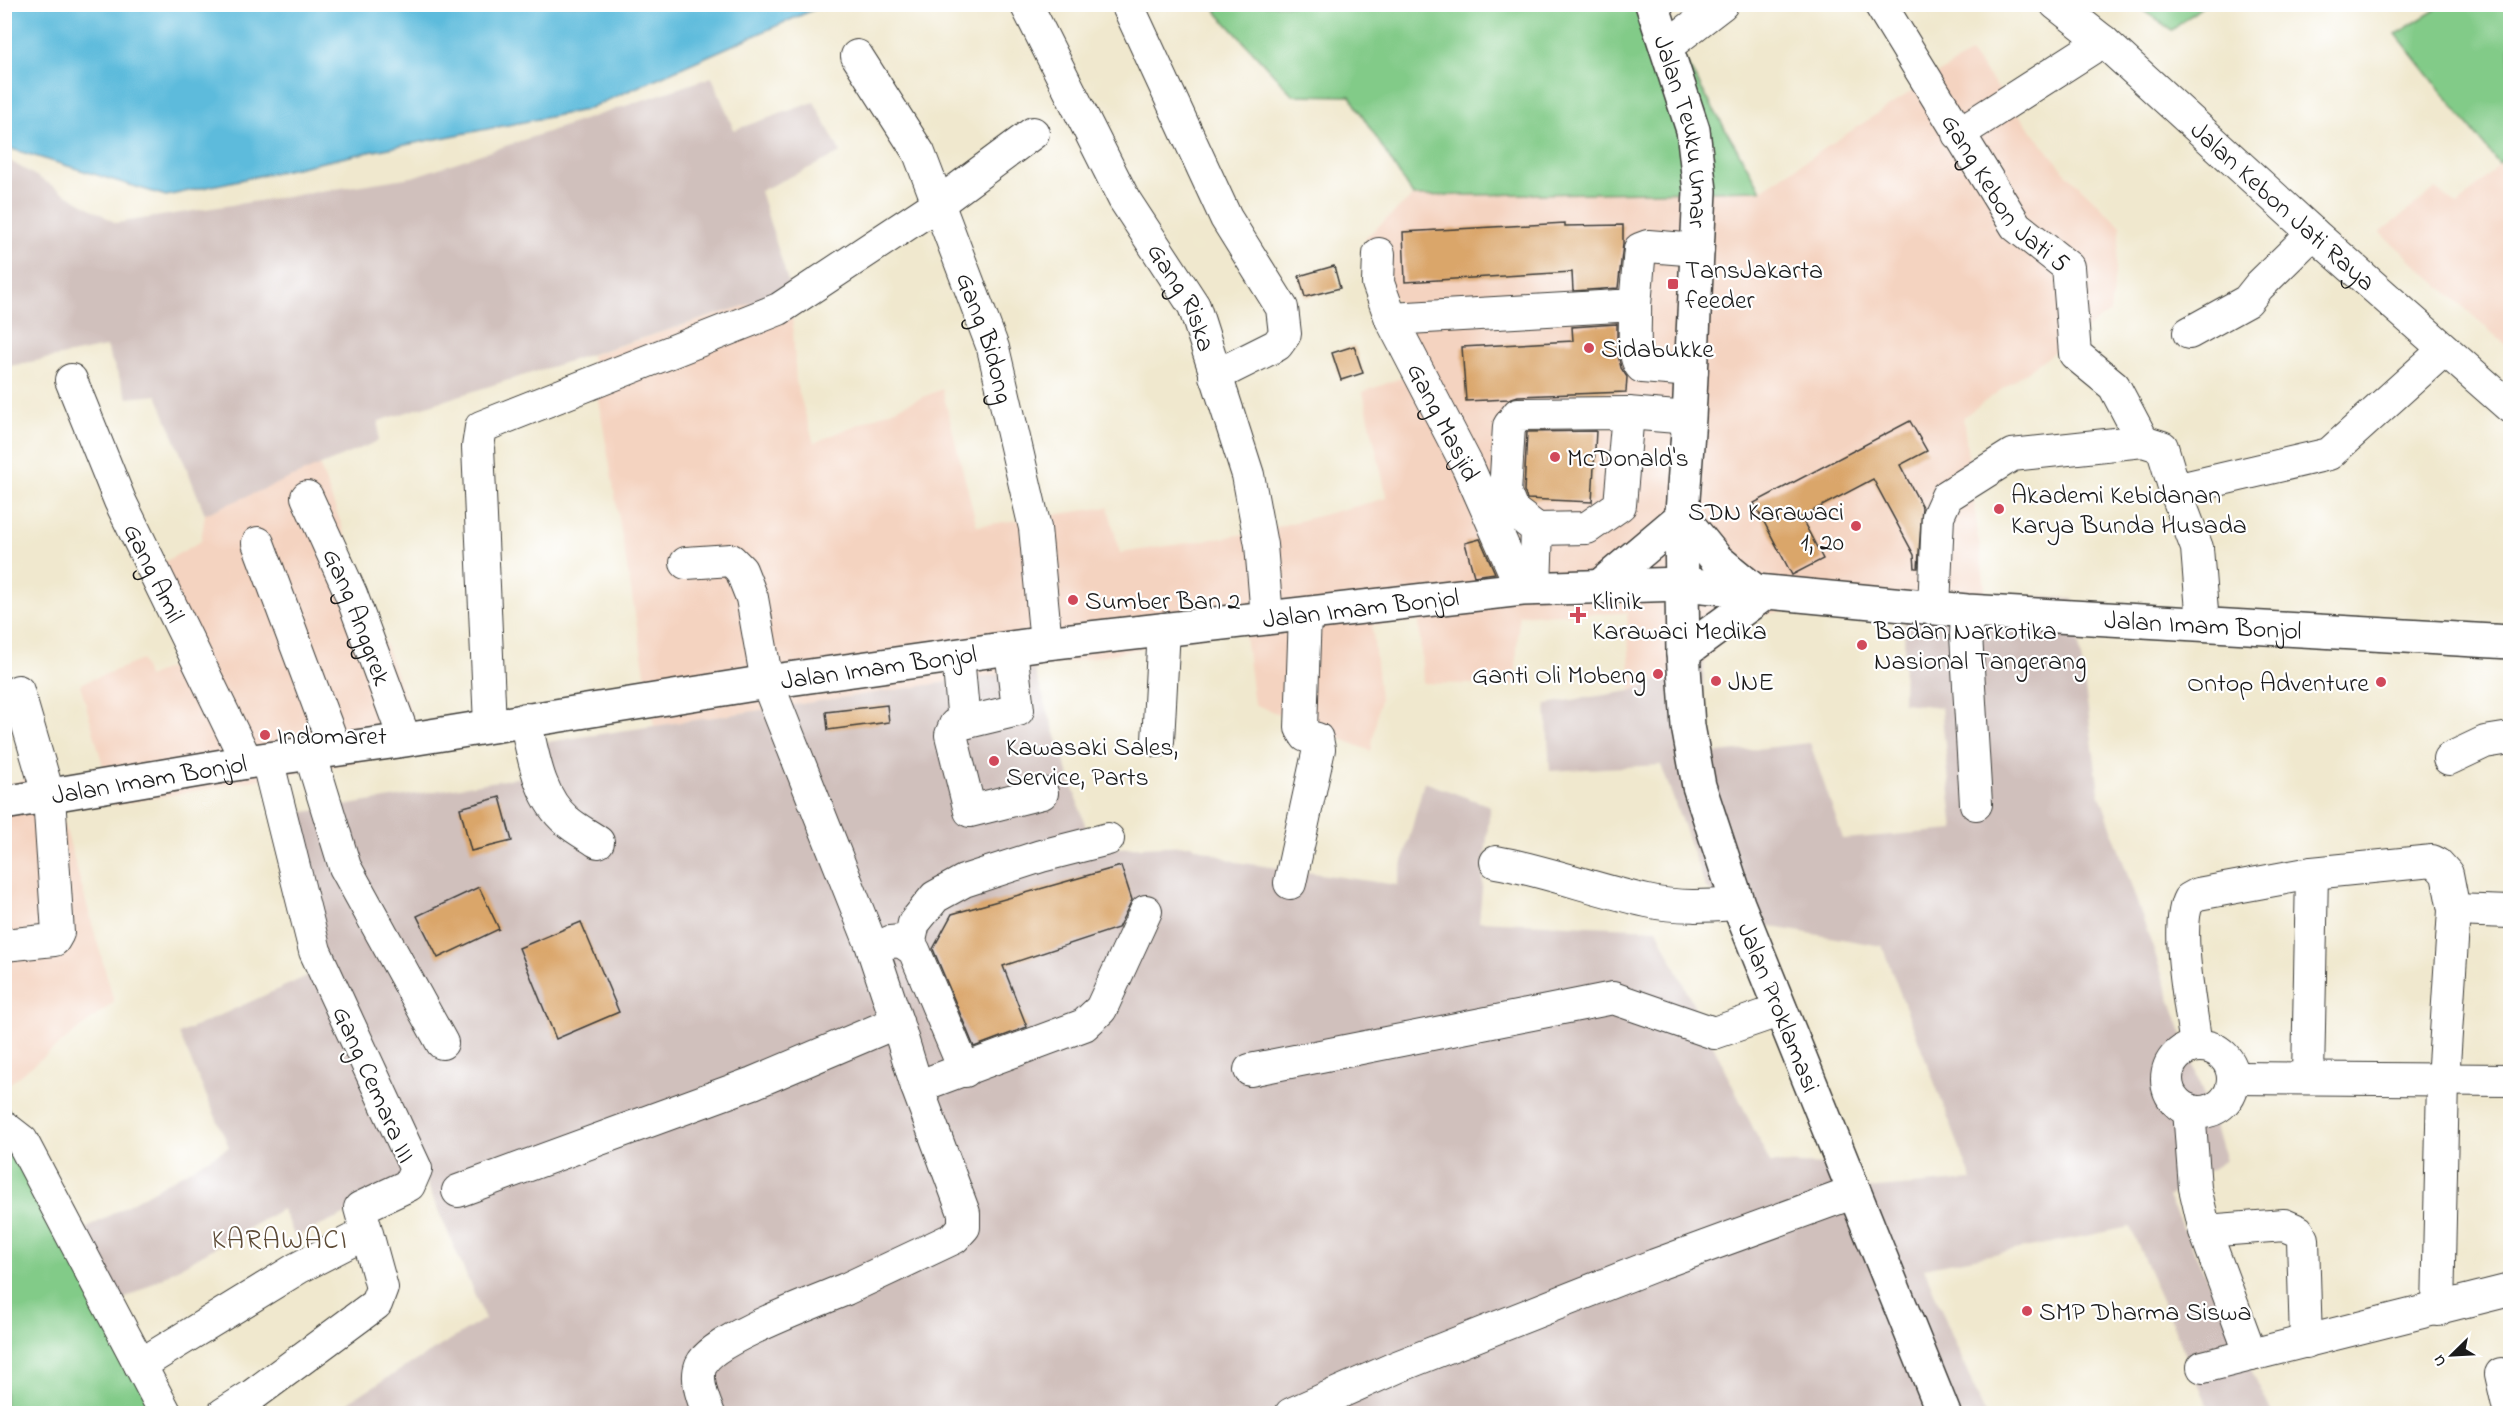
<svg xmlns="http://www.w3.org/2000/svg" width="2515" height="1418" viewBox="0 0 2515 1418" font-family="'Indie Flower',sans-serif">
<rect width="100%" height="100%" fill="#fff"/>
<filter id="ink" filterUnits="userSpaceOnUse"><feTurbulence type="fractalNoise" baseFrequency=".0167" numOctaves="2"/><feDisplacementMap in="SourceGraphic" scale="12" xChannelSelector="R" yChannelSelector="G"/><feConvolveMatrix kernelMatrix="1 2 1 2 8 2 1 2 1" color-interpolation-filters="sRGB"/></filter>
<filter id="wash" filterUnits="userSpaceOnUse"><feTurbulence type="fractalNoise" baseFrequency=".008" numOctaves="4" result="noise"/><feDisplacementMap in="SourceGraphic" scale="24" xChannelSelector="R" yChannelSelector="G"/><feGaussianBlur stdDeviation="1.35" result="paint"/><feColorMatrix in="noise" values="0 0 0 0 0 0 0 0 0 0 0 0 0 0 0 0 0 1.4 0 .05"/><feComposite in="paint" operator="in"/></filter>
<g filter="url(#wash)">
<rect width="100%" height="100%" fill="#f0e8ce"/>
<path fill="#f4d3c0" d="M1970 53 2064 171 2121 226 2110 312 1963 417 1986 597 1819 606 1742 618 1704 662 1631 691 1627 613 1519 615 1515 685 1423 683 1419 621 1372 625 1380 699 1371 751 1254 704 1244 628 1034 669 654 726 591 355 791 291 796 383 814 443 942 389 977 526 1108 507 1120 553 1253 533 1387 498 1363 392 1428 368 1365 238 1413 196 1761 190Z
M2510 154V349L2380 232 2436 189 2458 205Z
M319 464 424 750 114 805 80 684 142 660 147 677 201 655 159 565 201 541 205 514Z
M50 773 114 1002 5 1087V785Z"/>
<path fill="#d0c0bc" d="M712 77 734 130 814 102 841 153 760 191 791 291 379 421 378 441 205 514 157 395 128 398 106 347 5 367V158L116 223 412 177Z
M1986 597 2073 598 2099 792 2226 1160 2168 1197 2272 1413H2211L2130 1227 1924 1268 1985 1414 333 1413 354 1398 485 1319 425 1179 295 1237 282 1209 116 1304 77 1234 229 1147 179 1034 314 973 274 817 535 775 527 745 1034 669 1093 849 1191 845 1236 862 1397 885 1424 782 1490 806 1479 921 1657 929 1770 1163 1833 1165 1842 1191 1972 1180 1882 946 1749 923 1706 888 1661 765 1550 771 1546 704 1631 691 1704 662 1700 755 1810 743 1843 839 1954 830 1941 707 1903 703 1905 607Z"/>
<path fill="#82cb88" stroke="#4f7452" stroke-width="1.5" d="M1213 5H1642L1676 45 1761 190 1413 196 1350 96 1293 95 1219 15Z
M2135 5H2204L2172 30Z
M2443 5H2510V154L2499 164 2396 34Z
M4 1102 176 1413H5Z"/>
<path fill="#5dbbdc" stroke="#3c6c7c" stroke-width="1.5" d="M4 5 5 4 824 5 585 110 369 152 166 196 5 147Z"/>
<g id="blocks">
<path fill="#daa66a" d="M1565 223V226L1623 225V244L1618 288 1573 291 1572 272 1405 282 1403 232Z
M1334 266 1340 288 1305 297 1299 276Z
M1617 324V350L1621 368 1627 377 1626 392 1518 396 1509 399 1466 401 1462 347 1573 341 1572 327Z
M1354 346 1363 373 1341 380 1332 353Z
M1910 421 1927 451 1900 465 1922 507 1918 568H1915L1914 555 1873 479 1801 517 1823 559 1792 575 1754 503Z
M1596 431 1592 502 1527 499 1524 491 1527 432Z
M1480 539 1495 573 1474 576 1465 543Z
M887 705 889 722 828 730 826 712Z
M500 797 512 841 471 851 460 808Z
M1121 866 1132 900 1118 928 1003 966 1027 1027 974 1047 933 949 952 914Z
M479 887 499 929 438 958 417 916Z
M581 922 619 1012 556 1039 519 948Z"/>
</g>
</g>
<g filter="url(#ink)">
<use href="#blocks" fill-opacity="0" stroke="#3c3b37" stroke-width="1.5"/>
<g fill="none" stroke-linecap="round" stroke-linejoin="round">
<defs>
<g id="minor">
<path id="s1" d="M1026 4 1124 199 1194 306 1248 475 1261 545 1267 617"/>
<path d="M1127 4 1226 218 1282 308 1285 334 1277 345 1215 376"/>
<path id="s2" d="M1880 4 2016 226 2068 267 2075 354 2114 386 2143 441"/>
<path id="s3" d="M2056 4 2103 41 2313 233 2510 407"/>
<path d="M1666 47 1722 4"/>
<path id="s4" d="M857 56 919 153 993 348 1035 528 1046 643"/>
<path d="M1958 134 2103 41"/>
<path id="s5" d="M1379 254 1378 283 1391 319 1468 467 1522 589"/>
<path d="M1635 305C1636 320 1631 358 1642 367L1692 371"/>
<path d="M1391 319 1635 305 1640 249 1648 246 1698 250"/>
<path d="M2189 333 2247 301 2259 286 2313 233"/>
<path id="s6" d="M71 380 120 501 247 762"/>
<path d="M1628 413 1620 505 1587 528 1537 529 1512 510 1505 493 1509 426 1518 414Z"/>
<path d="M1628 413 1689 418"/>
<path d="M2175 490 2329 454 2444 350"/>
<path id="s7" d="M307 497 351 594 405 740"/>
<path d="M258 543 335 749"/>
<path d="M1535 588 1537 529"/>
<path d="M1934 608 1938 516 1947 496 2012 455 2143 441 2162 447 2175 490 2197 548 2203 624"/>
<path d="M1967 611 1966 635 1976 804"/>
<path d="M958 656 964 723 1018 710 1011 649"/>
<path d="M525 719C533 753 538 797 567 821 576 829 588 835 598 842"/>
<path d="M964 723 955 725 951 735 970 811 1042 793"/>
<path d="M490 725 478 447 481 427 779 309 939 203 1033 133"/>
<path d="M1158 741 1164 629"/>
<path d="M310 753 345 867 442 1043"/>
<path d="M2449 759 2485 742 2510 738"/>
<path d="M1496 862C1547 871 1596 890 1647 901 1677 908 1708 906 1738 904"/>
<path d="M1290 883 1319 749 1317 739 1306 736 1301 728 1305 614"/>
<path d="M2454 910 2510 912"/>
<path d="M890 942 901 941 914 950 965 1071"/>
<path d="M4 945 54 940 58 933 49 797 18 691"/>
<path d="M909 945 914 923 935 897 964 881 1041 856 1108 839"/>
<path d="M2196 1046C2192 1013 2174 926 2189 899L2198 894 2312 873 2432 861 2438 864 2447 874 2454 910 2443 1080 2438 1310"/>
<circle cx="2200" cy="1079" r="33"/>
<path d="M1250 1070 1613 998 1714 1033 1781 1010"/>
<path d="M2233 1078 2510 1080"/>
<path d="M2308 1078 2312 873"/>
<path d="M917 1087 1084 1025 1101 1009 1146 911"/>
<path d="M2189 1110 2195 1188 2205 1231 2251 1355"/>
<path d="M4 1127 22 1141 166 1414"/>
<path d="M458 1191 753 1083 897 1022 871 944 767 682 752 598 741 570 731 560 686 563"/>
<path d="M2205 1231 2284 1225 2298 1231 2303 1239 2306 1342"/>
<path d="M140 1365 298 1268 366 1233"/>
<path d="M2203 1367 2510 1290"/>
<path d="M2501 1374 2510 1414"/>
<path d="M223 1414 253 1395 376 1304 382 1288 360 1208 409 1185 416 1169 315 951 267 759"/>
<path d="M709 1414C703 1400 695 1380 701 1365 712 1339 818 1301 846 1289 882 1272 918 1255 954 1238L964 1227V1213L917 1087 897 1022"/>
<path d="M1291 1414 1397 1367 1655 1265 1855 1192"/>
</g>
<g id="major">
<path id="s8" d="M1652 4 1693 130 1700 191 1689 418 1681 526 1683 653 1688 726 1699 786 1738 904 1944 1414"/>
<path d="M1600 586 1682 517 1717 560 1757 593"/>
<path d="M1683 653 1765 593"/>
<path id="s9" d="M4 803 247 762 405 740 767 682 1046 643 1522 589 1682 584 1967 611 2510 642"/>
</g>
</defs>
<use href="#minor" stroke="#3c3b37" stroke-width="34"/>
<use href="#major" stroke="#3c3b37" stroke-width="36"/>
<use href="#minor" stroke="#fff" stroke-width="32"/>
<use href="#major" stroke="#fff" stroke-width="33"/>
</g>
</g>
<g fill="#d1495b" stroke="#fff" stroke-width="2">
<rect x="1667" y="278" width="12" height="12" rx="3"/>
<circle cx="1589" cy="348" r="6"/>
<circle cx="1555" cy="457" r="6"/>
<circle cx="1999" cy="509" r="6"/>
<circle cx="1856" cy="526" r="6"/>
<circle cx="1073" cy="600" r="6"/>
<path d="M1575 606h6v6h6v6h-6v6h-6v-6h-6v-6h6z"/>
<circle cx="1862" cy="645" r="6"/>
<circle cx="1658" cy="674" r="6"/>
<circle cx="1716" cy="681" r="6"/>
<circle cx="2381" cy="682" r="6"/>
<circle cx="265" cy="735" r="6"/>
<circle cx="994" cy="761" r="6"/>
<circle cx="2027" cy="1311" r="6"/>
</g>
<g text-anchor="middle" stroke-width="4.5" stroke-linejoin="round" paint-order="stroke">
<g font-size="26" fill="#1c1c1c" stroke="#fff">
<text dy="9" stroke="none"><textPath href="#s8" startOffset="132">Jalan Teuku Umar</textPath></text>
<text dy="9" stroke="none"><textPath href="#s2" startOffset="228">Gang Kebon Jati 5</textPath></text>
<text dy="9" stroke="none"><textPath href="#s3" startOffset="304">Jalan Kebon Jati Raya</textPath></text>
<text dy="9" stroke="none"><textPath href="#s1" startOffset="333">Gang Riska</textPath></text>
<text dy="9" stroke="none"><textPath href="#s4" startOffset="312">Gang Bidong</textPath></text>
<text dy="9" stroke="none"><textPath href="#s5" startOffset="183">Gang Masjid</textPath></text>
<text dy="9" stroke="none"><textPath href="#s6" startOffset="210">Gang Amil</textPath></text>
<text dy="9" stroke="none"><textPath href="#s9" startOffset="1371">Jalan Imam Bonjol</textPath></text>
<text dy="9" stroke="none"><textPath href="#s7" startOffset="130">Gang Anggrek</textPath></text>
<text dy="9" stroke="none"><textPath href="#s9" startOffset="2216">Jalan Imam Bonjol</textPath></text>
<text dy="9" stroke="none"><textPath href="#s9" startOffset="885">Jalan Imam Bonjol</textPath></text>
<text dy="9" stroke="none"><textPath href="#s9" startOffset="147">Jalan Imam Bonjol</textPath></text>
<text dy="9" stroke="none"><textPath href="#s8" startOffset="1026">Jalan Proklamasi</textPath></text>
<text transform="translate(375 1084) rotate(66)" y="9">Gang Cemara III</text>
</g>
<g font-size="26" fill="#1c1c1c" stroke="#fff" text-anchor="start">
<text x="1685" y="278">TansJakarta<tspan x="1685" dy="30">feeder</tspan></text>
<text x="1601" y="357">Sidabukke</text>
<text x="1567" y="466">McDonald's</text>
<text x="2011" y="503">Akademi Kebidanan<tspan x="2011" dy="30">Karya Bunda Husada</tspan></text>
<text x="1844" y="520" text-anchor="end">SDN Karawaci<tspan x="1844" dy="30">1, 20</tspan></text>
<text x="1085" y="609">Sumber Ban 2</text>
<text x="1592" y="609">Klinik<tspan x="1592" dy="30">Karawaci Medika</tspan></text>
<text x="1874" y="639">Badan Narkotika<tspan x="1874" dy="30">Nasional Tangerang</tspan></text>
<text x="1646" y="683" text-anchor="end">Ganti Oli Mobeng</text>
<text x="1728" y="690">JNE</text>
<text x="2369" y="691" text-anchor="end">Ontop Adventure</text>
<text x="277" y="744">Indomaret</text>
<text x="1006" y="755">Kawasaki Sales,<tspan x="1006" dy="30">Service, Parts</tspan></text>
<text x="2039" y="1320">SMP Dharma Siswa</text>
</g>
<g font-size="28" letter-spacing="1.5" fill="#5e4c37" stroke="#fff">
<text x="280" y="1248">KARAWACI</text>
</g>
</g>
<rect width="2515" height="1418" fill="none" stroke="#fff" stroke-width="24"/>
<g transform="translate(2452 1355) rotate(246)" stroke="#ffffff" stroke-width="4.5" paint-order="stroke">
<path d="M0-4.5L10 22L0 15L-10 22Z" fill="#1c1c1c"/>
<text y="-9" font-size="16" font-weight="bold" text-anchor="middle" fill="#1c1c1c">U</text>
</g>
</svg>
